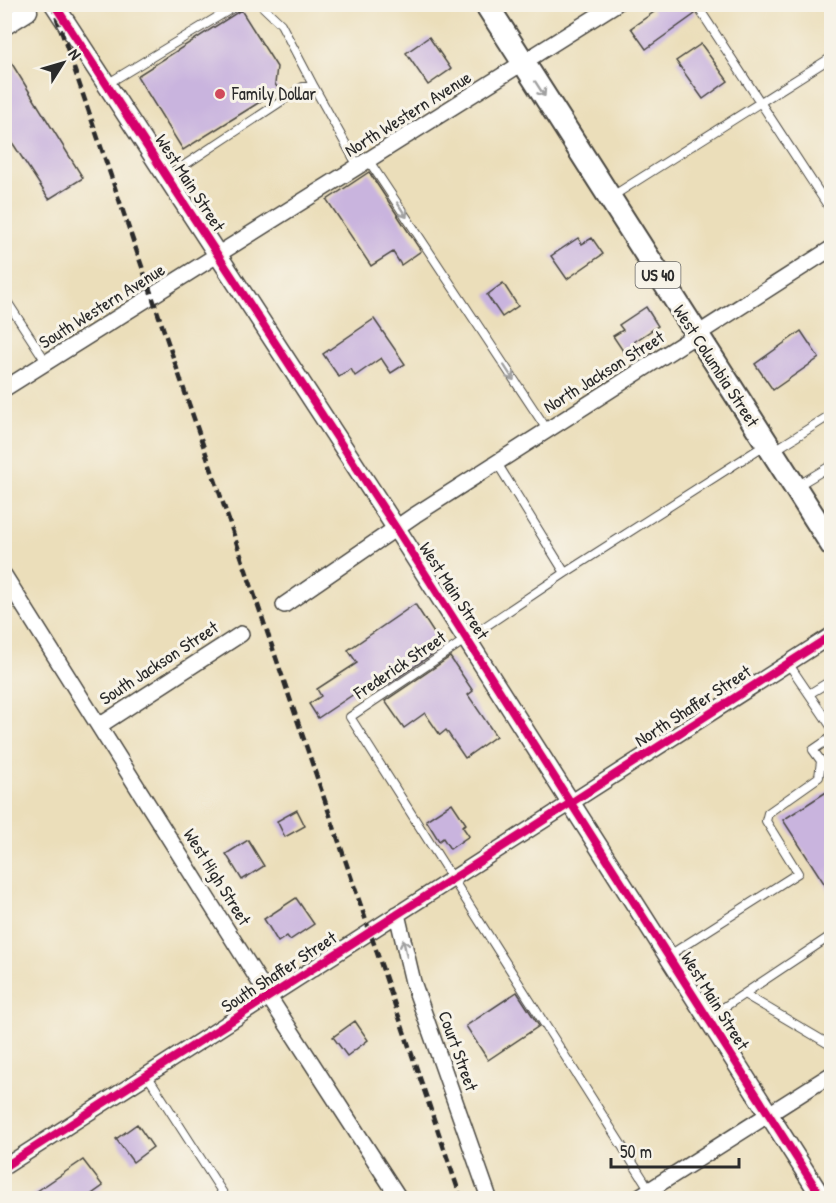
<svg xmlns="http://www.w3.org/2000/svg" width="836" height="1203" viewBox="0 0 836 1203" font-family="'Patrick Hand',sans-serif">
<rect width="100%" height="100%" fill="#f7f3e8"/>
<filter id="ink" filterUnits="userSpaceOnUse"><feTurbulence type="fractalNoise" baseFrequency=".0167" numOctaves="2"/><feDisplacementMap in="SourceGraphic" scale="12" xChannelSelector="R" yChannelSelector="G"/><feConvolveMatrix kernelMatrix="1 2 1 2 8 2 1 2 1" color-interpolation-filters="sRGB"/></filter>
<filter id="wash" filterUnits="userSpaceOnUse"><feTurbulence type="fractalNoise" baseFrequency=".008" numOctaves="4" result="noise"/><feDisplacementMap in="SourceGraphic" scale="24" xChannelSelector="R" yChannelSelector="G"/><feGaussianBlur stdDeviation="1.35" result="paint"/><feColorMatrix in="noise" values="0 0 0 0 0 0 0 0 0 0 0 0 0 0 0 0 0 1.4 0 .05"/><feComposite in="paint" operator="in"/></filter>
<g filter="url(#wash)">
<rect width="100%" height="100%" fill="#ebdeba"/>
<g id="blocks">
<path fill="#c9b4de" d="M649 4H690L695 14 646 49 631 28 654 12Z
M241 10 277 67 275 84 279 90 183 150 137 76Z
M429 37 451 69 428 85 406 53Z
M701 44 728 81 703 99 676 61Z
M4 51 83 178 49 199 4 130Z
M369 172 421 251 401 265 393 252 371 266 327 200Z
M578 238 582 244 592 238 603 254 567 279 551 256Z
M503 283 518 306 502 317 487 295Z
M646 307 658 326 634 342 636 347 625 354 613 336 623 330 619 325Z
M374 319 405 364 391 373 381 358 355 376 351 369 339 377 323 354Z
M801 331 819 358 773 390 755 364Z
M415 604 443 647 378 691 372 682 318 718 309 704 321 696 317 689 357 663 348 650Z
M450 657 473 691 468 695 496 736 465 758 446 730 440 735 425 713 404 728 385 701Z
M831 789V894L783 820Z
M452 803 466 824 462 826 469 836 450 849 443 838 439 841 426 820Z
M297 810 305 826 285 837 277 821Z
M248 840 264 866 242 880 226 854Z
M296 898 314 924 290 940 287 936 278 942 264 919Z
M517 992 539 1026 488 1060 466 1026Z
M355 1021 368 1040 347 1056 333 1037Z
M137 1124 153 1147 133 1162 116 1139Z
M83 1160 103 1186 86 1198H27Z"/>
</g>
</g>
<g filter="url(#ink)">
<use href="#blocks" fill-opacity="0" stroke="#484640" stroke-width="1.5"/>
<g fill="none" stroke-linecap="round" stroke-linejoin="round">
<defs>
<path id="service" d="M260 4 281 24 314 87
M696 4 832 212
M107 84 239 4
M369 161 548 431
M168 176 303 87H314L359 168
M611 197 832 57
M4 297 47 363
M775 450 832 414
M497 463 565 573
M797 486 832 465
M788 663 832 728
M809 694 832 680
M668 956 798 873 766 821 768 813 819 777 821 761 813 750 832 737
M744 994 832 1046
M708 1018 832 935
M147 1075 226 1198
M655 1198 350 717 565 573 765 445"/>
<path id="minor" d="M4 389 616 4
M4 575 269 997 399 1198
M284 605 415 515 832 248
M99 726 241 634
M397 914 413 982 489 1198
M4 1167 832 635
M637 1198 832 1074"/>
<path id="tertiary" d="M54 4 396 528 822 1198
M4 26 28 11"/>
<path id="primary" d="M486 4 832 545"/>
</defs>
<use href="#service" stroke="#484640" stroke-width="10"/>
<use href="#minor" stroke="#484640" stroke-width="18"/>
<use href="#tertiary" stroke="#484640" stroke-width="21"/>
<use href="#primary" stroke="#484640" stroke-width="26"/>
<use href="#service" stroke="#fff" stroke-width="8"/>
<use href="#minor" stroke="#fff" stroke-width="15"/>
<use href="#tertiary" stroke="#fff" stroke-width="18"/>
<use href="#primary" stroke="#fff" stroke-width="22"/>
<path stroke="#2b2b2b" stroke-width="4.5" stroke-dasharray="9 4.5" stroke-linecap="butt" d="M52 4 461 1198"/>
<defs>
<path id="cycleway" d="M54 4 396 528 822 1198
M4 1167 832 635"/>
</defs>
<use href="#cycleway" stroke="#f7f3e8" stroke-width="11"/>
<use href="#cycleway" stroke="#d6006c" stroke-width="8"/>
</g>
<defs><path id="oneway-shaft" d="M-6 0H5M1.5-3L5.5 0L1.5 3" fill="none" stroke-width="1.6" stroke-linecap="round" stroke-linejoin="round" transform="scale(1.5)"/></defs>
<g stroke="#a0a0a0">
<use href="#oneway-shaft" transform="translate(540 89) rotate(57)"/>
<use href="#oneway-shaft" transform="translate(402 210) rotate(57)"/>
<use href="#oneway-shaft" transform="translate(509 373) rotate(57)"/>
<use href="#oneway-shaft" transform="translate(405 948) rotate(-102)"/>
</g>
</g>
<circle fill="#d1495b" stroke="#f7f3e8" stroke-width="2" cx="220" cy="94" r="6"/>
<g text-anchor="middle" stroke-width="6" stroke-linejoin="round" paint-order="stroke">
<rect fill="#f7f3e8" stroke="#686764" stroke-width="1.5" x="635.5" y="262" width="45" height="26" rx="4.5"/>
<g font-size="16" font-weight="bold" fill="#2b2b2b">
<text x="658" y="281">US 40</text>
</g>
<g font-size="18" fill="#2b2b2b" stroke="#f7f3e8" text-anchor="start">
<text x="232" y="100">Family Dollar</text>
</g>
<g font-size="18" fill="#2b2b2b" stroke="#f7f3e8">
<text transform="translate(408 114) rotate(-32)" y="6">North Western Avenue</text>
<text transform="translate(190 183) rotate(57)" y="6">West Main Street</text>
<text transform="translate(102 306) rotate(-32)" y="6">South Western Avenue</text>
<text transform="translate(716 366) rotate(57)" y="6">West Columbia Street</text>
<text transform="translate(604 372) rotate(-32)" y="6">North Jackson Street</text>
<text transform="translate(454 591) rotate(57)" y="6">West Main Street</text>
<text transform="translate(159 663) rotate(-33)" y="6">South Jackson Street</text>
<text transform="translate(400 665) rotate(-34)" y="6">Frederick Street</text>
<text transform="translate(693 706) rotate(-33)" y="6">North Shaffer Street</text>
<text transform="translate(217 877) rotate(58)" y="6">West High Street</text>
<text transform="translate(279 972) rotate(-33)" y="6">South Shaffer Street</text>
<text transform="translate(715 1001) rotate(58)" y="6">West Main Street</text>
<text transform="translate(458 1051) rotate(70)" y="6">Court Street</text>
</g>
</g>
<rect width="836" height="1203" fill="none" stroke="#f7f3e8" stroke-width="24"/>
<g transform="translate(63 63) rotate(53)" stroke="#f7f3e8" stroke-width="4.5" paint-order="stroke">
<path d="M0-4.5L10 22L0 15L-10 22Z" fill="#2b2b2b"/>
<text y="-9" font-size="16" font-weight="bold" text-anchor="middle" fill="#2b2b2b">N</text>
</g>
<path d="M611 1158v9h128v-9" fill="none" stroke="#2b2b2b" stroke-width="3"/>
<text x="620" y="1158" font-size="18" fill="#2b2b2b" stroke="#f7f3e8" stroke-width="4.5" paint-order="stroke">50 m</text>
</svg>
